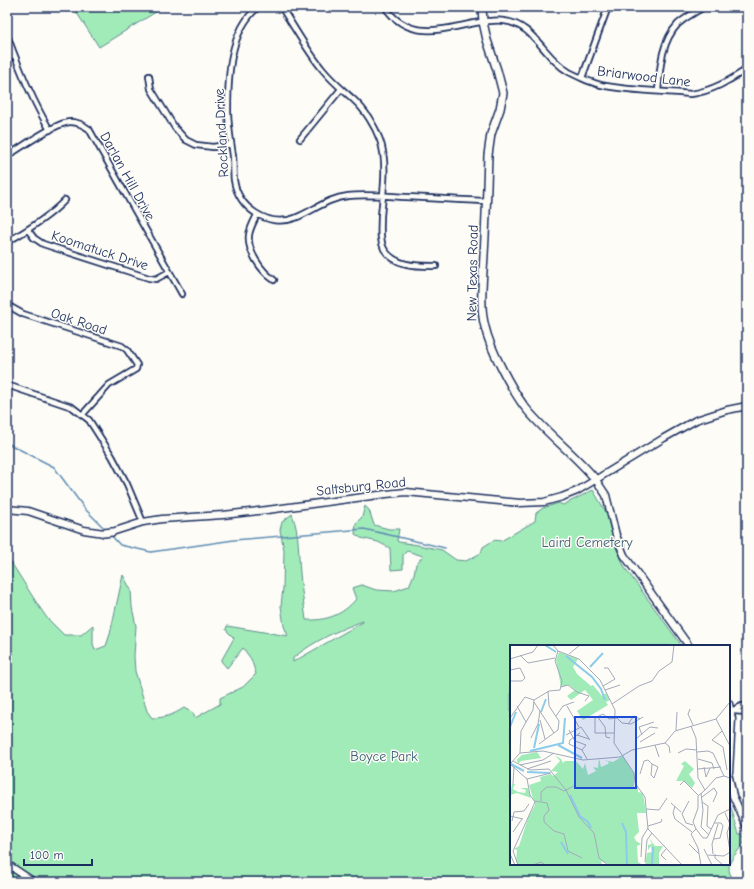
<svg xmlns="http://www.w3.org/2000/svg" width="754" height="889" viewBox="0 0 754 889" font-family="'Comic Neue',sans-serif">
<rect width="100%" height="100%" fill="#fdfcf7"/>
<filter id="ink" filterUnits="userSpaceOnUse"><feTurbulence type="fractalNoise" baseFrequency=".025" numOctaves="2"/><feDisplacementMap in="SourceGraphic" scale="8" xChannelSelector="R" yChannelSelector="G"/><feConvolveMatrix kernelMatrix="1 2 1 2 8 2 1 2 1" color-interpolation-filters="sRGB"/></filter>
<g filter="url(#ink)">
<path fill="#a1ebb9" stroke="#5e8d8c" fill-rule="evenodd" d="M73 7H164L99 47Z
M593 490 606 512 614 543 625 568 682 646H511V864H729V801L739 834H742L746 840C737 855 719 865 736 882H7V556L38 605 47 618 64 635H81L93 625V644L95 650 106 646 110 634 123 575 131 590 132 607 136 626 134 656 135 671 147 711 152 718C165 718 173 715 184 708L193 713 195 718 220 704V698L243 687 256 674 251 659 243 648 227 668 221 661 234 638 226 630 227 626 288 636 284 626 281 606 283 588 284 550 280 530 282 522 292 514C300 535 298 552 300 573 301 588 304 604 306 620 326 621 343 615 356 599L352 588 362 585 376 590 394 591 409 586 414 574 416 564 423 556 407 551 403 555V569L391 570 390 548 378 542 361 538 355 534 356 523 362 517 365 506 369 510 374 525 389 529H399L397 541 399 542 418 545 442 550 456 560 466 561 481 553 483 547 494 540 501 541 535 521 536 513 543 508 559 503 563 505ZM363 621V622L293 662V658C314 641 338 630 363 621Z"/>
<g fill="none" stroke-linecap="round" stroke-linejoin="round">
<path stroke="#5e8db3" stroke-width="1.5" d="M7 443 54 467 85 509 106 530
M110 534 120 545 151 552 234 540 364 529 445 548"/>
<defs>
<path id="street" d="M258 7C229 32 228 76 228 111 228 126 231 141 233 156 234 164 233 172 234 180 238 208 268 228 295 218 313 211 328 198 348 196 366 194 386 196 405 197 432 198 459 200 487 201
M281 7C295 28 307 51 323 70 332 81 343 90 354 100 365 110 375 126 380 140 388 162 383 193 381 216 381 227 379 239 384 249 395 267 418 266 436 266
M385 7C412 46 451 25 488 21 493 21 499 20 504 21 534 24 544 58 569 72 581 78 593 84 606 86 634 91 663 91 691 94 712 91 729 81 747 69
M7 35C19 68 32 100 50 130
M7 59 14 54
M149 76 151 89 175 128 186 140 196 145 213 147 231 144
M582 78 608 7
M658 91C660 68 661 42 678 24 686 17 695 12 704 7
M300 139 341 89
M7 156C22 147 49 127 65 123 74 120 82 124 89 129L182 294
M257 215C254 221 250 228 249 235 247 251 261 271 274 280
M28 230 34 238 43 244 149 278 156 279 169 272
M7 242C28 230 49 217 65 200
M7 305 23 314 122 346 127 350 137 365 136 369 109 385 83 414
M7 385 72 407 89 420 112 456 127 484 143 522
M731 711 742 706H747
M733 711 747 712"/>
<path id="secondary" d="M596 480 606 495 616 535 624 555 689 646
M7 509 28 511 84 530 104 533
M112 532 143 522 162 519 223 515 267 510 386 494 406 492 520 503 544 502 562 497 577 491 664 438 696 420 727 410 747 406
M729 704 732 719 729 772
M729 777 733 796 747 827
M7 864 34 882"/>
<path id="primary" d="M482 7 483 22 487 40 497 70 503 93 500 109 491 134 488 155C487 188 486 222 484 255 483 277 479 306 485 327 490 349 511 388 524 406 545 433 574 453 596 480
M104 533 112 532"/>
</defs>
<use href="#street" stroke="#1b2f5e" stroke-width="8"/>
<use href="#secondary" stroke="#1b2f5e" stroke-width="9"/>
<use href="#primary" stroke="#1b2f5e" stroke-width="10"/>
<use href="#street" stroke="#fdfcf7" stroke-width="4.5"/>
<use href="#secondary" stroke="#fdfcf7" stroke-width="6"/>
<use href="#primary" stroke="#fdfcf7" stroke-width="7"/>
</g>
</g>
<g text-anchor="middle" stroke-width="3" stroke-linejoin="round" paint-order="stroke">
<g font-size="14" fill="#1b2f5e" stroke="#fdfcf7">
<text transform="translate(644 76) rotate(7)" y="5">Briarwood Lane</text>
<text transform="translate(221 133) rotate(-93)" y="5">Rockland Drive</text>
<text transform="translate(128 176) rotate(61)" y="5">Darlan Hill Drive</text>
<text transform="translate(100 250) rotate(18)" y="5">Koomatuck Drive</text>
<text transform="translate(472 273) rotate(-89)" y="5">New Texas Road</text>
<text transform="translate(79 321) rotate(18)" y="5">Oak Road</text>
<text transform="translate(361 486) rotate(-6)" y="5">Saltsburg Road</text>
</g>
<g font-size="14" fill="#3c5e75" stroke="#fdfcf7">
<text x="587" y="547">Laird Cemetery</text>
<text x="384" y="761">Boyce Park</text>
</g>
</g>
<g transform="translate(510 645)">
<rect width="220" height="220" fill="#fdfcf7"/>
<path d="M49 7 68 14 63 22 67 29 81 41 83 40 92 51 96 48 100 55 96 57 98 60 73 75 67 66 83 55 75 45 61 55 57 51 65 45 59 40 51 42 46 15ZM27 107 31 113 11 116 8 119 7 115 5 116 12 110ZM45 110 51 114 53 118 55 116H66L73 124 75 118 78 130 86 126 83 122 88 123 89 113 91 122 98 119 99 117 94 115 103 117 113 111 124 129V142H128V147L133 148 136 168H127L129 187 124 192 126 196 131 199 127 201 128 217 133 220H100L91 216 92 220H9L6 216 7 205 4 204 9 201 18 173 25 160 19 140 31 136 30 132 41 129 43 131 48 127 41 126 50 116ZM175 116 184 124 179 129 185 138 182 143 174 136H166L174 121 171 119ZM2 139H5L3 144 8 147 15 148 16 145 10 143H18L21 153 7 148 0 150ZM139 193 145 201H153L149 208V220H135L137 208 142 207 141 201 138 205V200L142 199Z" fill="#a1ebb9"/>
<path fill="none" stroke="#8bcbeb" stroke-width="2" d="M35 0 46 7M56 11 82 32 91 44 95 55M80 22 93 8M31 67 36 54M0 82 6 67M48 100 72 113M24 103 29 79M20 106 53 98 55 73M1 119 14 126M17 127 40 128M60 150 70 171 78 177 81 183M112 178 116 187 117 220M51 197 58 209M142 220 143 202"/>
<path fill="none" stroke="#a3aaba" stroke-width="1" d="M43 0 48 6 69 14 90 35 105 65 104 98 124 128 125 138 135 152 138 184 172 220M59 9 70 0M10 10 18 18 45 13M0 14 23 7 28 0M0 25 10 23 15 33 12 36H1M93 41 105 34 98 23H94M51 42 58 40 67 47 79 51 75 56M95 45 110 40M24 57 44 88M102 59 129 41 142 36 149 26 162 17 164 0M7 61 16 77M57 61 69 82M180 64 178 69 183 80M46 71 53 61 64 57M87 71 95 82 96 92 100 93M0 73 15 52 24 55 39 46 50 45 52 36 45 16 48 6M206 74 220 101M30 75 35 94M118 79 124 71 130 74M181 81 186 93 188 133 195 145 188 151V163L183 177 186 184 181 189 188 203 191 220M59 85 65 96 76 100 72 105M166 85 167 67M212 86 202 95 213 102 217 125M70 88 60 95 59 99 72 105 77 114M104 88H85V73L93 69 99 74 107 73 112 78 121 79 133 72M56 90 71 82 80 95M67 90 79 94M132 90 129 82 144 77M21 93 28 79 30 66M127 93 140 82 148 83M130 97 145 88M155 98 159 101 160 108M29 99 48 85 49 76 39 61 38 46M145 100 149 112M187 107 198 106 203 108 214 131M10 108 11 86 23 65 24 55M168 108 176 104 187 105M188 114 202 118 204 124M3 116 20 125 39 124 56 145 69 172 84 188 89 213 98 220M0 119 10 108 33 106 73 115 110 112 122 105 155 98 165 86 206 74 220 57M0 119 17 134 20 150 25 157 3 206 8 220M142 119 148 122 144 133 141 130ZM10 120 33 115 44 108M194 122 196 132 200 123M17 124 41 116M188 124 211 122M130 129 134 116 138 115 142 119M17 134 41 128M3 139 4 122M170 140 174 136 188 150M195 145 206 133 214 131 220 133M191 148 193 165 191 182 199 190M192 152 204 143 207 148 203 157M25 156 37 158 39 165 34 171V177L44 186 54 189 58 206 72 213M31 156V147L37 142H46L54 146 64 141 69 144M179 156 172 169 176 178 183 180M192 157 198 161 197 181 201 184M161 158 171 167M165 161 163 168 165 174 182 187M136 164 149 165 157 153M215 168 220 179 217 188 220 206M0 171 13 174M2 176 4 167 14 166 19 159M204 178H211L213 181 210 193 204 194M138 181 151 177 152 174M186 184 193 193H197L208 170 220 164M3 187 12 174M179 199 189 209M194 204 202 220M0 209 5 220M203 209 202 199 208 179M205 209V213L213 220M198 210 214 211 220 207M131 212 132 193 138 183M156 215 151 210 156 204M135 217 137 195 142 188M23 220 31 217 35 220"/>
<path fill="#1d4ed8" fill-opacity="0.15" stroke="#1d4ed8" stroke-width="2" d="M65 72H126V143H65Z"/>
<rect width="220" height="220" fill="none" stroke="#1b2f5e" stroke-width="2"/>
</g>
<rect width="754" height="889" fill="none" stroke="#fdfcf7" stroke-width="24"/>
<rect x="12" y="12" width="730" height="865" fill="none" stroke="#1b2f5e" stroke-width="1.5" filter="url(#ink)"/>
<path d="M24 859v6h68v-6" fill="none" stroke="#1b2f5e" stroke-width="2"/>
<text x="30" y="859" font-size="12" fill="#1b2f5e" stroke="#fdfcf7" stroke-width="3" paint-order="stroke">100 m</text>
</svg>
